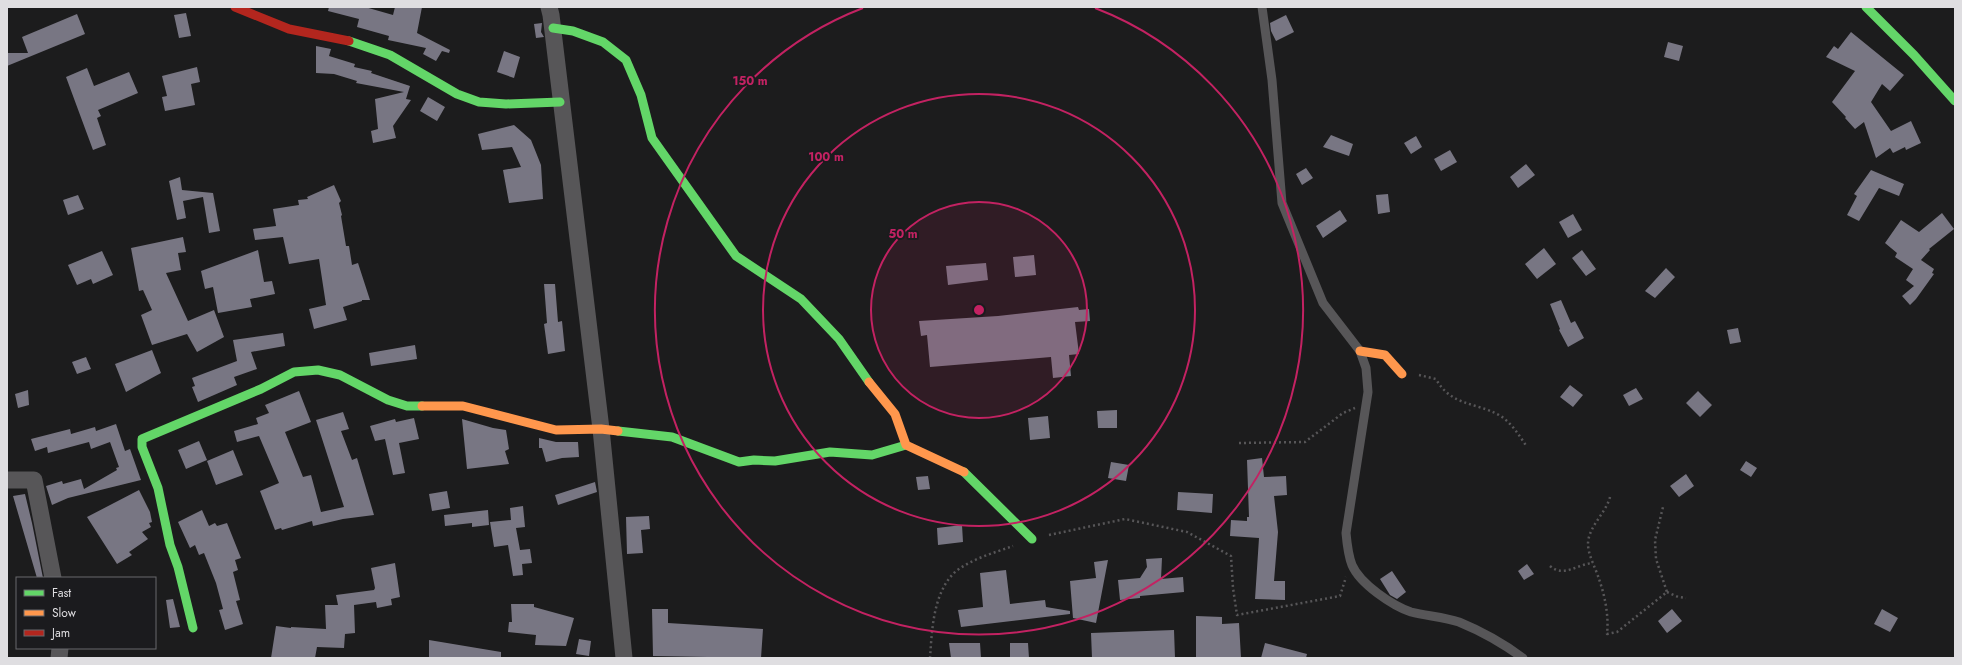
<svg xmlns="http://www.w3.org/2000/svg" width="1962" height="665" viewBox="0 0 1962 665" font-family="Jost,sans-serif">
<rect width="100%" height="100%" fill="#1c1c1d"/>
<path fill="#787683" d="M329 7H365L393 15 395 7H422L417 33 450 50 449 53 442 51 436 61 423 54 426 48 388 40 389 36 357 27 359 19 328 11Z
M186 13 191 36 179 38 174 15Z
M77 14 85 34 7 66V53H28L22 37Z
M1286 15 1294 32 1276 41 1271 31 1270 23Z
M542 23 541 32 544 37 536 38 534 24Z
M1851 32 1904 75 1890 91 1882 84 1871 102 1891 131 1911 121 1921 143 1906 150 1905 147 1893 153 1890 148 1876 158 1864 122 1855 129 1845 118 1846 117 1832 102 1855 71 1826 57 1834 46 1838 49Z
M1668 42 1683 46 1679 61 1664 57Z
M316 46 331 49 329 56 355 64 354 67 372 71 371 73 410 86 406 99 411 100 393 126 396 138 373 143 371 131 378 129 375 99 404 92 356 83 357 81 334 74 316 73Z
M504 51 520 57 514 78 497 72Z
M197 67 200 82 191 84 195 105 165 111 162 97 167 96 162 76Z
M87 68 94 86 129 72 138 93 98 110 101 116 97 118 106 145 93 150 66 77Z
M428 97 445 107 437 121 420 111Z
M514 125 531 140 541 165 543 199 509 203 503 170 521 167 512 147 482 150 478 134Z
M1331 135 1353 144 1349 156 1323 147Z
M1416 136 1422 147 1411 154 1404 143Z
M1450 150 1457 162 1441 171 1434 159Z
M1526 164 1535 175 1518 188 1510 177Z
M1306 168 1313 178 1302 185 1296 174Z
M1871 170 1904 184 1899 196 1879 188 1859 221 1847 215 1857 196 1854 194Z
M180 177 182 190 213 193 220 231 209 233 203 197 183 201 186 218 177 220 169 181Z
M334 185 341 201 339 203 342 215 341 216 346 246H349L352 265 358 263 370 300H362V301L343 307 347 320 314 329 309 309 326 305 319 259 289 264 283 237 255 240 253 229 276 226 273 209 299 205 298 200 308 199 307 197Z
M1388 194 1390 212 1378 214 1376 195Z
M78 195 84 209 68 215 63 200Z
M1340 210 1347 221 1323 238 1316 226Z
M1942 213 1954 229 1929 249 1930 250 1921 260 1934 269 1932 273 1934 274 1916 299 1910 305 1902 296 1914 286 1906 280 1913 269 1895 257 1897 253 1885 243 1901 220 1919 232Z
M1573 214 1582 230 1568 238 1559 222Z
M183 237 186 252 178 253 181 270 166 273 188 321 214 310 224 337 197 352 187 334 152 345 141 315 152 310 143 290 139 291 131 248Z
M1544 248 1556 264 1537 279 1525 264Z
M258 250 264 282 272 281 275 294 250 299 252 307 218 313 213 287 205 289 201 271Z
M1582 250 1596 269 1586 276 1572 258Z
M102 251 113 275 93 284 91 279 77 285 68 265Z
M1034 255 1036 275 1015 277 1013 257Z
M986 263 988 280 948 285 946 266Z
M1666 268 1675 277 1655 298 1645 291Z
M544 284H555L558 322 562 321 565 351 548 354 544 324 547 323Z
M1561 300 1571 323 1575 321 1584 338 1568 347 1559 330 1560 329 1550 304Z
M1078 307 1079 310 1089 309 1090 321 1075 322 1079 354 1069 355 1071 376 1053 378 1051 357 930 367 927 335 921 336 919 321 998 316Z
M1738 328 1741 342 1730 344 1727 330Z
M283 333 285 346 251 352 257 369 234 377 237 385 198 402 192 387 195 386 192 378 237 361 233 340Z
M415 345 417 359 371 366 369 353Z
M152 350 161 373 126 392 115 364Z
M86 357 91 369 77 374 72 362Z
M1570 385 1583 395 1573 407 1560 397Z
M1636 388 1643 399 1629 406 1623 395Z
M28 390 29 405 18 408 15 394Z
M299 391 311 422 285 432 303 477 311 475 321 512 344 507 316 420 343 412 349 429 341 431 352 460 357 458 374 515 343 519 313 526 312 521 282 530 281 528 275 530 260 491 279 483 259 436 237 442 234 431 258 424 256 418 269 413 265 405Z
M1698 391 1712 405 1700 417 1686 403Z
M1117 410V428H1098L1097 411Z
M1048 416 1050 438 1030 440 1028 418Z
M414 418 419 439 399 443 405 473 393 475 385 439 375 441 370 426 395 419 396 422Z
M462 419 493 428 506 430 509 449 505 451 509 464 467 469Z
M116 424 125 451 130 449 141 480 68 498 52 505 46 486 62 481 63 484 81 479 84 489 117 470 116 468 119 467 110 442 91 449 89 442 48 453 47 447 35 451 31 439 70 429 71 434 95 427 96 431Z
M539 438 556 442H578L579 457 562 458 546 462 542 448H539Z
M199 441 207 460 186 469 178 450Z
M233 450 243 475 216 485 207 461Z
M1262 458 1264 477 1286 476 1287 495 1274 496 1278 532 1274 581H1285V600L1255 599 1259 538 1230 536 1231 520 1247 521V517H1249L1247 460Z
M1746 461 1757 468 1751 477 1740 470Z
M1111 462 1129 465 1126 481 1108 478Z
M1686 474 1694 486 1679 497 1670 486Z
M928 476 930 489 918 490 916 477Z
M595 482 597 492 558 505 555 495Z
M139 490 150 512 152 522 149 523 151 527 142 532 148 539 129 552 132 555 117 564 87 517Z
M447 491 450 508 432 511 429 494Z
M1178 492 1213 494 1212 513 1177 510Z
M25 494 32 523 43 578H37L13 496Z
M523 506 525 527 516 528 520 550 530 549 532 563 522 564 523 575 513 576 508 545 494 547 490 522 511 520 510 508Z
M202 510 209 526 215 523 217 526 227 523 241 558 235 560 238 570 233 572 240 600 236 601 243 624 225 630 219 610 223 609 216 583 204 553 199 555 195 545 190 548 178 522Z
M488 510 489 525 472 527V523L445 526 444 515Z
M649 516 650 529 641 530 643 553 627 554 626 517Z
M962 525 963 542 938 545 937 528Z
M1162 558 1161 579 1183 577 1184 592 1140 596V598L1120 600 1118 580 1140 578 1147 567 1146 559Z
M1108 560 1096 623 1073 618 1070 581 1096 578 1094 562Z
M395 563 400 597 391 599 392 605 377 608 376 602 354 605 355 633 345 634 344 648 317 647 315 658H271L276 626 291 628V627L326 629 325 605H338L336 595 374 590 375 588 371 568Z
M1527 564 1534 574 1524 580 1518 571Z
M1006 570 1010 604 1045 600 1046 607 1070 611V614L961 627 958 610 983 607 980 573Z
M1392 571 1406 592 1397 599 1390 595 1380 579Z
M173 599 180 627 170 628 166 600Z
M511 604H534V607L574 618 566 646 535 645 536 635 508 632 509 622H512Z
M652 609H668V623L763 629 761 658 653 656Z
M1672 609 1682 621 1667 633 1658 621Z
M1882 609 1898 618 1890 632 1874 624Z
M1196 616 1222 617V624L1239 623 1241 658H1196Z
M1174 630 1175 658H1092L1091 633Z
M579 639 591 641 589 656 576 654Z
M429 640 501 652V658H429Z
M949 643H980L981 658H951Z
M1010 643H1028L1029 658H1010Z
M1265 643 1307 654 1306 658H1261Z"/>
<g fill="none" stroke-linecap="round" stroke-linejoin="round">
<path stroke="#575658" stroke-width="2.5" stroke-dasharray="2 3" stroke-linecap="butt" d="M1419 375 1436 379C1451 406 1475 402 1499 415 1511 422 1519 435 1527 447
M1239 443 1305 442 1343 413 1355 408
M1610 497C1606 513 1588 527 1588 544 1588 555 1596 569 1599 579 1605 596 1609 616 1607 634L1617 632 1667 592 1656 559 1655 540 1663 507
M1049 535 1125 519 1187 532 1231 556 1233 588 1237 615 1340 596 1346 577
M1550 566C1564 578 1577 564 1593 563
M1667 592 1678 597 1686 598
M930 658C932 630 933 594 954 573 970 559 994 553 1013 546"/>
<path stroke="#575658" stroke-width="9" d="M1262 7 1272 80 1282 203 1323 303 1360 351 1366 368 1368 392 1346 533C1347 544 1348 555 1352 565 1360 584 1393 606 1411 612 1427 616 1444 617 1459 622 1481 631 1504 644 1523 658"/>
<path stroke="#575658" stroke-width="17" d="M549 7 551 15 601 429 624 658
M7 480H34L53 578
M59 658 60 648"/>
<path stroke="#63d668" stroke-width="9" d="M1866 7 1914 55 1955 101
M553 28 573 31 603 42 626 60 641 95 652 138 736 256 801 299 839 339 869 382
M349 41 390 55 457 94 479 102 506 104 560 102
M618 431 672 437 739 462 754 460 775 461 830 452 872 455 906 445
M964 472 1032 539
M193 628 178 567 170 545 158 488 142 447V439L261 389 294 372 318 370 340 375 388 400 407 406H422"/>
<path stroke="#ff974d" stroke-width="9" d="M1360 351 1385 355 1402 374
M869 382 895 414 906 445 964 472
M422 406H463L556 430 601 429 618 431"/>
<path stroke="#b3261e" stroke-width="9" d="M235 7 289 29 349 41"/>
</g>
<circle cx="979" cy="310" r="108" fill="#c32262" fill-opacity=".12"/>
<g fill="none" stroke="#c32262" stroke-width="2">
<circle cx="979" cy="310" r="108"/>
<circle cx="979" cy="310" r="216"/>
<path d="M1095 8A324 324 0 1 1 863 8"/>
</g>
<circle cx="979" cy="310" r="6" fill="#c32262" stroke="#1b1b1e" stroke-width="2"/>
<g font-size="12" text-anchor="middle" font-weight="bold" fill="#c32262" stroke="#1b1b1e" stroke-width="4" stroke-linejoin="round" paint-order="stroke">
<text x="750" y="85">150 m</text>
<text x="826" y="161">100 m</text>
<text x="903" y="238">50 m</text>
</g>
<rect width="1962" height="665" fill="none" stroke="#dfdee1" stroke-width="16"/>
<rect x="16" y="577" width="140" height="72" fill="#1b1b1e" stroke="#69696c"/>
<rect x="24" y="590" width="20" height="6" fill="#63d668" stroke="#69696c"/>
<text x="52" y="597" font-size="12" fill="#dfdee1">Fast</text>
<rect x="24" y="610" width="20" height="6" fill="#ff974d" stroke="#69696c"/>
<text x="52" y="617" font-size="12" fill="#dfdee1">Slow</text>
<rect x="24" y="630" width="20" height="6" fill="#b3261e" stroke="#69696c"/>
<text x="52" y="637" font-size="12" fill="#dfdee1">Jam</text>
</svg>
